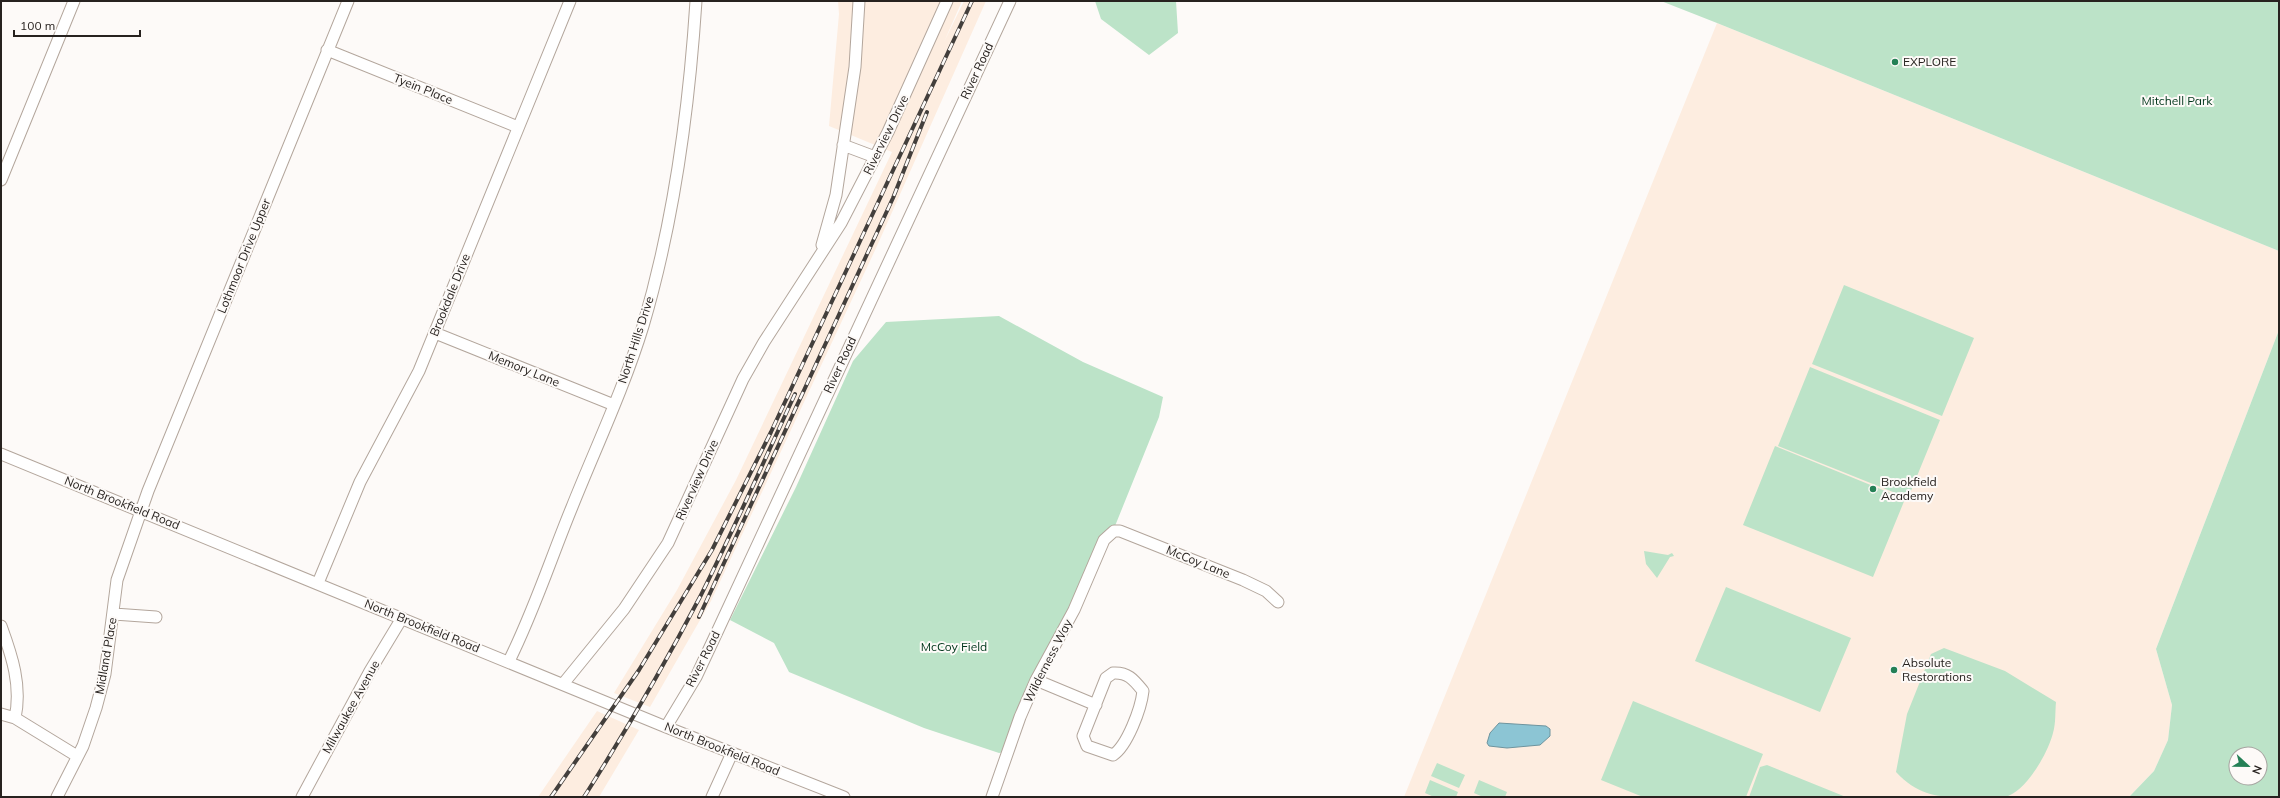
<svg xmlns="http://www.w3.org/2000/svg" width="2280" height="798" viewBox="0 0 2280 798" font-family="Mulish,sans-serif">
<rect width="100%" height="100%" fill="#fdfaf8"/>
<path fill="#fdede0" d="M838 1H962L944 42 964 1H986L877 246 711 601 650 707 614 693 677 590 736 480 892 152 829 126 839 14Z
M1717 23 2279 251V330L2156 649 2172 705 2168 740 2154 771 2129 797H1404Z
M597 711 639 730 599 797H538Z"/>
<path fill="#bce3c8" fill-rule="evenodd" d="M1095 1H1176L1178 33 1149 55 1101 19Z
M1661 1H2279V251L1717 23Z
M1844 285 1974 338 1942 416 1812 364Z
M999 316 1083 362 1163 397 1159 417 1115 526 1005 752 999 753 924 728 789 672 774 643 730 620 796 487 853 361 886 322Z
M2279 330V797H2129L2154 771 2168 740 2172 705 2156 649ZM2236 754H2260V778H2236Z
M1810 367 1940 420 1908 498 1778 446Z
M1775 446 1905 499 1873 577 1743 525Z
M1644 551 1668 555 1672 553 1674 556 1670 557 1657 578 1646 564Z
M1726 587 1851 638 1820 712 1695 661Z
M1944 648 2005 671 2056 702C2055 712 2056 723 2053 733 2048 753 2026 792 2005 797 1992 798 1975 797 1962 797 1934 797 1917 794 1896 772L1907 714 1931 654Z
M1633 701 1763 754 1746 797H1643L1601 780Z
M1437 763 1465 775 1459 788 1431 776Z
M1767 765 1846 797H1749L1760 767Z
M1430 780 1458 792 1456 797H1434L1425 793Z
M1479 780 1507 792 1505 797H1483L1474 793Z"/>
<path fill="#8cc5d4" stroke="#6e949e" d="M1499 723 1546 726 1550 729V736L1540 745 1507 748 1489 746 1487 743 1490 733Z"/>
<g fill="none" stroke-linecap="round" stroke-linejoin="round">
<defs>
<path id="minor" d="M327 50 518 127
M843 145 875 157
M1 180 74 1
M822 245 836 195 855 67 859 1
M435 333 614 405
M1 454 666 727 844 797
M318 583 360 482 419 371 570 1
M114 614 156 617
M1 626C12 656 22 686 15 718
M509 661C534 611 551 558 572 507 596 447 624 388 643 326 674 221 689 110 696 1
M1113 673C1128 672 1134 680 1143 691 1141 709 1127 746 1113 755L1087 746 1083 736 1106 678Z
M1036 680 1096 705
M563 684 624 609 668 543 743 379 764 342 841 223 888 132 947 1
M1 714 15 718 77 756
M666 727 696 677 718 630 1010 1
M57 797 83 746 96 708 105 674 117 580 148 491 348 1
M302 797 370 671 402 618
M712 797 732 753
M992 797 1020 717 1036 680 1074 610 1104 540 1114 531H1120L1243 580 1266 591 1278 602"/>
</defs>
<use href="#minor" stroke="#b3a69c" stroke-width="13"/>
<use href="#minor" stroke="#fff" stroke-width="11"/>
<defs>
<path id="rail" d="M699 617 893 198 927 112
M551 797 639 670 712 550 771 432 972 1
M584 797C626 731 665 664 701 595 734 529 764 461 795 394"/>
</defs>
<use href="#rail" stroke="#433f3c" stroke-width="4"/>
<use href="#rail" stroke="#fdfaf8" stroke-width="2.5" stroke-dasharray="8" stroke-linecap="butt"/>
</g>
<g fill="#248056" stroke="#fdfaf8" stroke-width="1.5">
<circle cx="1895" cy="62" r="4"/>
<circle cx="1873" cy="489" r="4"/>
<circle cx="1894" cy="670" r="4"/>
</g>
<g text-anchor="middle" stroke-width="4" stroke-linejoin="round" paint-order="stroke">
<g font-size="12" fill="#27221f" stroke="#fdfaf8" text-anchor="start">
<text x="1903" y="66">EXPLORE</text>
<text x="1881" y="486">Brookfield<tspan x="1881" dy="14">Academy</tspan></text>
<text x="1902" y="667">Absolute<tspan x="1902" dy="14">Restorations</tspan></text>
</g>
<g font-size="12" fill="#27221f" stroke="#fdfaf8">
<text transform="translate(977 71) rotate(-65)" y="4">River Road</text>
<text transform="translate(423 89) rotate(22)" y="4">Tyein Place</text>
<text transform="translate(886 135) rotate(-64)" y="4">Riverview Drive</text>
<text transform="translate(244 256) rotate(-68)" y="4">Lothmoor Drive Upper</text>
<text transform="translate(450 295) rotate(-68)" y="4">Brookdale Drive</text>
<text transform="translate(636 340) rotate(-72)" y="4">North Hills Drive</text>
<text transform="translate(840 365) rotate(-65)" y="4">River Road</text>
<text transform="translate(524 369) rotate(22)" y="4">Memory Lane</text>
<text transform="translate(697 480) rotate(-66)" y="4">Riverview Drive</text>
<text transform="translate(122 503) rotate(22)" y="4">North Brookfield Road</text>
<text transform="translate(1198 562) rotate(22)" y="4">McCoy Lane</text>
<text transform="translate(422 626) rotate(22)" y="4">North Brookfield Road</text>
<text transform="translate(106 656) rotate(-80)" y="4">Midland Place</text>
<text transform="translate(703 659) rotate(-63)" y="4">River Road</text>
<text transform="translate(1048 661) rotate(-63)" y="4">Wilderness Way</text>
<text transform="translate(351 707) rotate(-61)" y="4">Milwaukee Avenue</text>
<text transform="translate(722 749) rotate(22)" y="4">North Brookfield Road</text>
</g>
<g font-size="12" fill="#00361b" stroke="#fdfaf8">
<text x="2177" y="105">Mitchell Park</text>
<text x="954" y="651">McCoy Field</text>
</g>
</g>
<rect width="2280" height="798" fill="none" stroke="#27221f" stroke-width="4"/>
<g transform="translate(2248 766) rotate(112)"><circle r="19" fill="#fdfaf8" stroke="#a7a4a1"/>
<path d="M0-3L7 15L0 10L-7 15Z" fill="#248056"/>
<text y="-6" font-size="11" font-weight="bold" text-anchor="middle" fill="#27221f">N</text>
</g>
<path d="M14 30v6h126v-6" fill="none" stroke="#27221f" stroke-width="2"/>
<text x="20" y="30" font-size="12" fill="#27221f" stroke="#fdfaf8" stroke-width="3" paint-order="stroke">100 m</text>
</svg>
